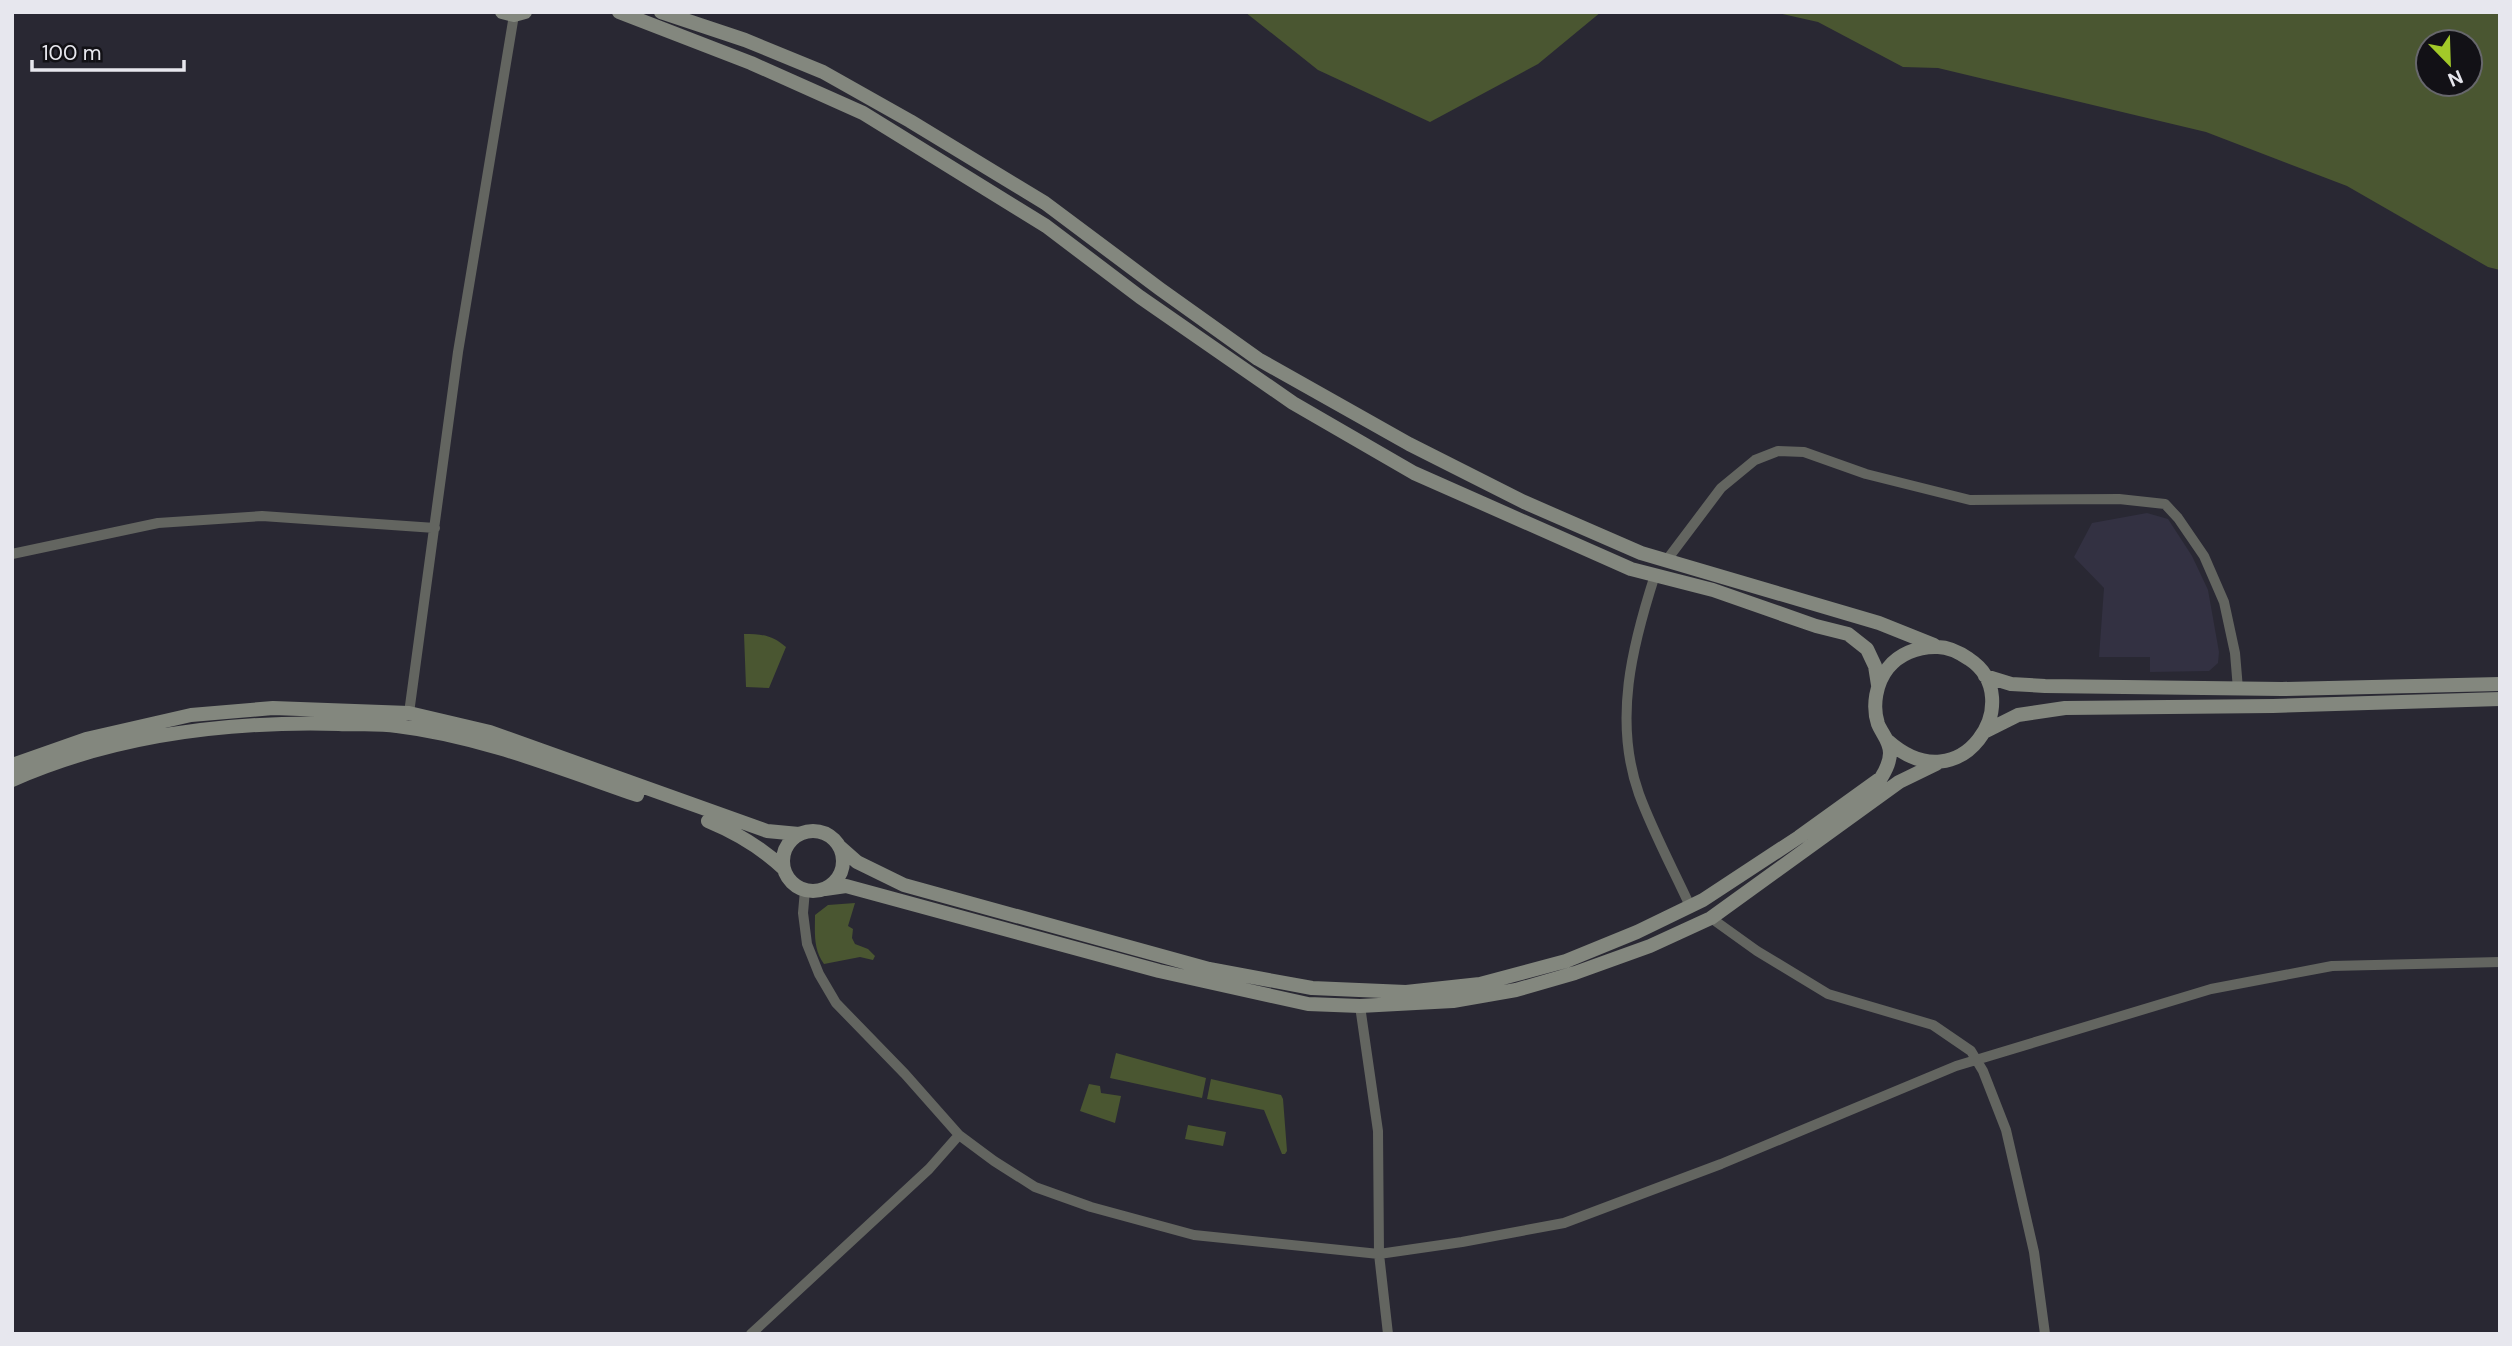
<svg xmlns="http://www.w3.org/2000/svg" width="2512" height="1346" viewBox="0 0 2512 1346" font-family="'DM Sans',sans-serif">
<rect width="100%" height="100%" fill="#292833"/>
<path fill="#333142" d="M2147 513 2168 519 2192 556 2208 590 2219 652 2218 663 2209 671 2150 672V657H2099L2104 588 2074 557 2092 523Z"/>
<path fill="#4a5631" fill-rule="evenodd" d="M1245 12H1601L1538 64 1430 122 1318 70Z
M1773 12H2500V270L2488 267 2347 186 2206 132 1938 68 1903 67 1818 22ZM2470 42V84H2428V42Z
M744 634C762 634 772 635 786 647L769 688 746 687Z
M855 903 848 926 853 929 852 938 855 944 868 949 875 956 873 960 860 957 824 964C813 949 815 932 815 915L828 905Z
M1116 1053 1206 1078 1202 1098 1110 1078Z
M1211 1079 1281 1095 1283 1099 1287 1151 1285 1154H1282L1264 1110 1207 1099Z
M1089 1084 1100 1086 1101 1093 1121 1096 1115 1123 1080 1111Z
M1188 1125 1226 1132 1223 1146 1185 1139Z"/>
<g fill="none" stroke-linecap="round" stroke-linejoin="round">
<path stroke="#636560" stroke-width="10" d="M12 554 158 523 262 516 435 528
M1666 561 1721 488 1755 460 1778 451 1804 452 1866 474 1970 500 2119 499 2165 504 2178 518 2204 556 2224 602 2235 653 2238 689
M1655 575C1632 646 1613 721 1639 794 1653 832 1673 869 1690 906
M409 713 458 352 514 15
M805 890 803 913 807 944 819 974 836 1003 905 1074 959 1135 994 1161 1035 1187 1091 1207 1194 1235 1379 1254 1462 1242 1564 1223 1721 1164 1956 1066 2211 989 2332 966 2500 962
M1711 918 1757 951 1828 994 1933 1025 1971 1051 1983 1071 2006 1130 2034 1252 2045 1334
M1360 1006 1378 1131 1379 1254 1388 1334
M751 1334 929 1169 959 1135"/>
<path stroke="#83877e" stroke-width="14" d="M502 12 514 15 525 12
M619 12 751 63 863 113 1046 226 1140 297 1293 403 1414 473 1631 569 1713 590 1816 626 1848 634 1867 649 1875 666 1878 685
M661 12 745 40 823 72 910 121 1045 203 1160 289 1258 359 1409 444 1524 502 1641 553 1879 623 1934 645
M1985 676 2011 684 2045 686 2282 689 2500 684
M1986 731 2018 715 2065 708 2273 706 2500 699
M12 765 86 739 191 715 273 708 409 713 490 732 767 831 799 834
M12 780C114 735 228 721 339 724 358 725 378 723 397 726 480 736 559 768 637 795
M708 821C737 833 761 847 784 869
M783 861a30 30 0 1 1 60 0a30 30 0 1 1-60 0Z
M840 847 857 862 904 885 1209 969 1312 988 1406 992 1480 984 1566 961 1637 932 1703 900 1799 837 1881 778C1886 770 1890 762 1890 753 1890 741 1882 734 1878 724 1872 706 1876 683 1888 668 1899 654 1917 647 1935 647 1947 646 1959 652 1969 659 2029 698 1962 807 1888 741
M825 889 846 886 1159 971 1308 1004 1360 1006 1453 1001 1516 990 1575 973 1650 946 1711 918 1899 782 1936 764"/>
</g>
<rect width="2512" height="1346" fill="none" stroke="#e7e7ee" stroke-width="28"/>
<g transform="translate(2449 63) rotate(157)"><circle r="33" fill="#121116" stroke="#67676c" stroke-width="2"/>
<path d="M0-5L12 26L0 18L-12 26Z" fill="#a2c929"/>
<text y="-10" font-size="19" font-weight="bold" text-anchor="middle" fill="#e7e7ee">N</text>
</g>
<path d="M32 60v10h152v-10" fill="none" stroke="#e7e7ee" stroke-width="3.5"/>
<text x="42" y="60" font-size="21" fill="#e7e7ee" stroke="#121116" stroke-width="5" paint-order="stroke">100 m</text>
</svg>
